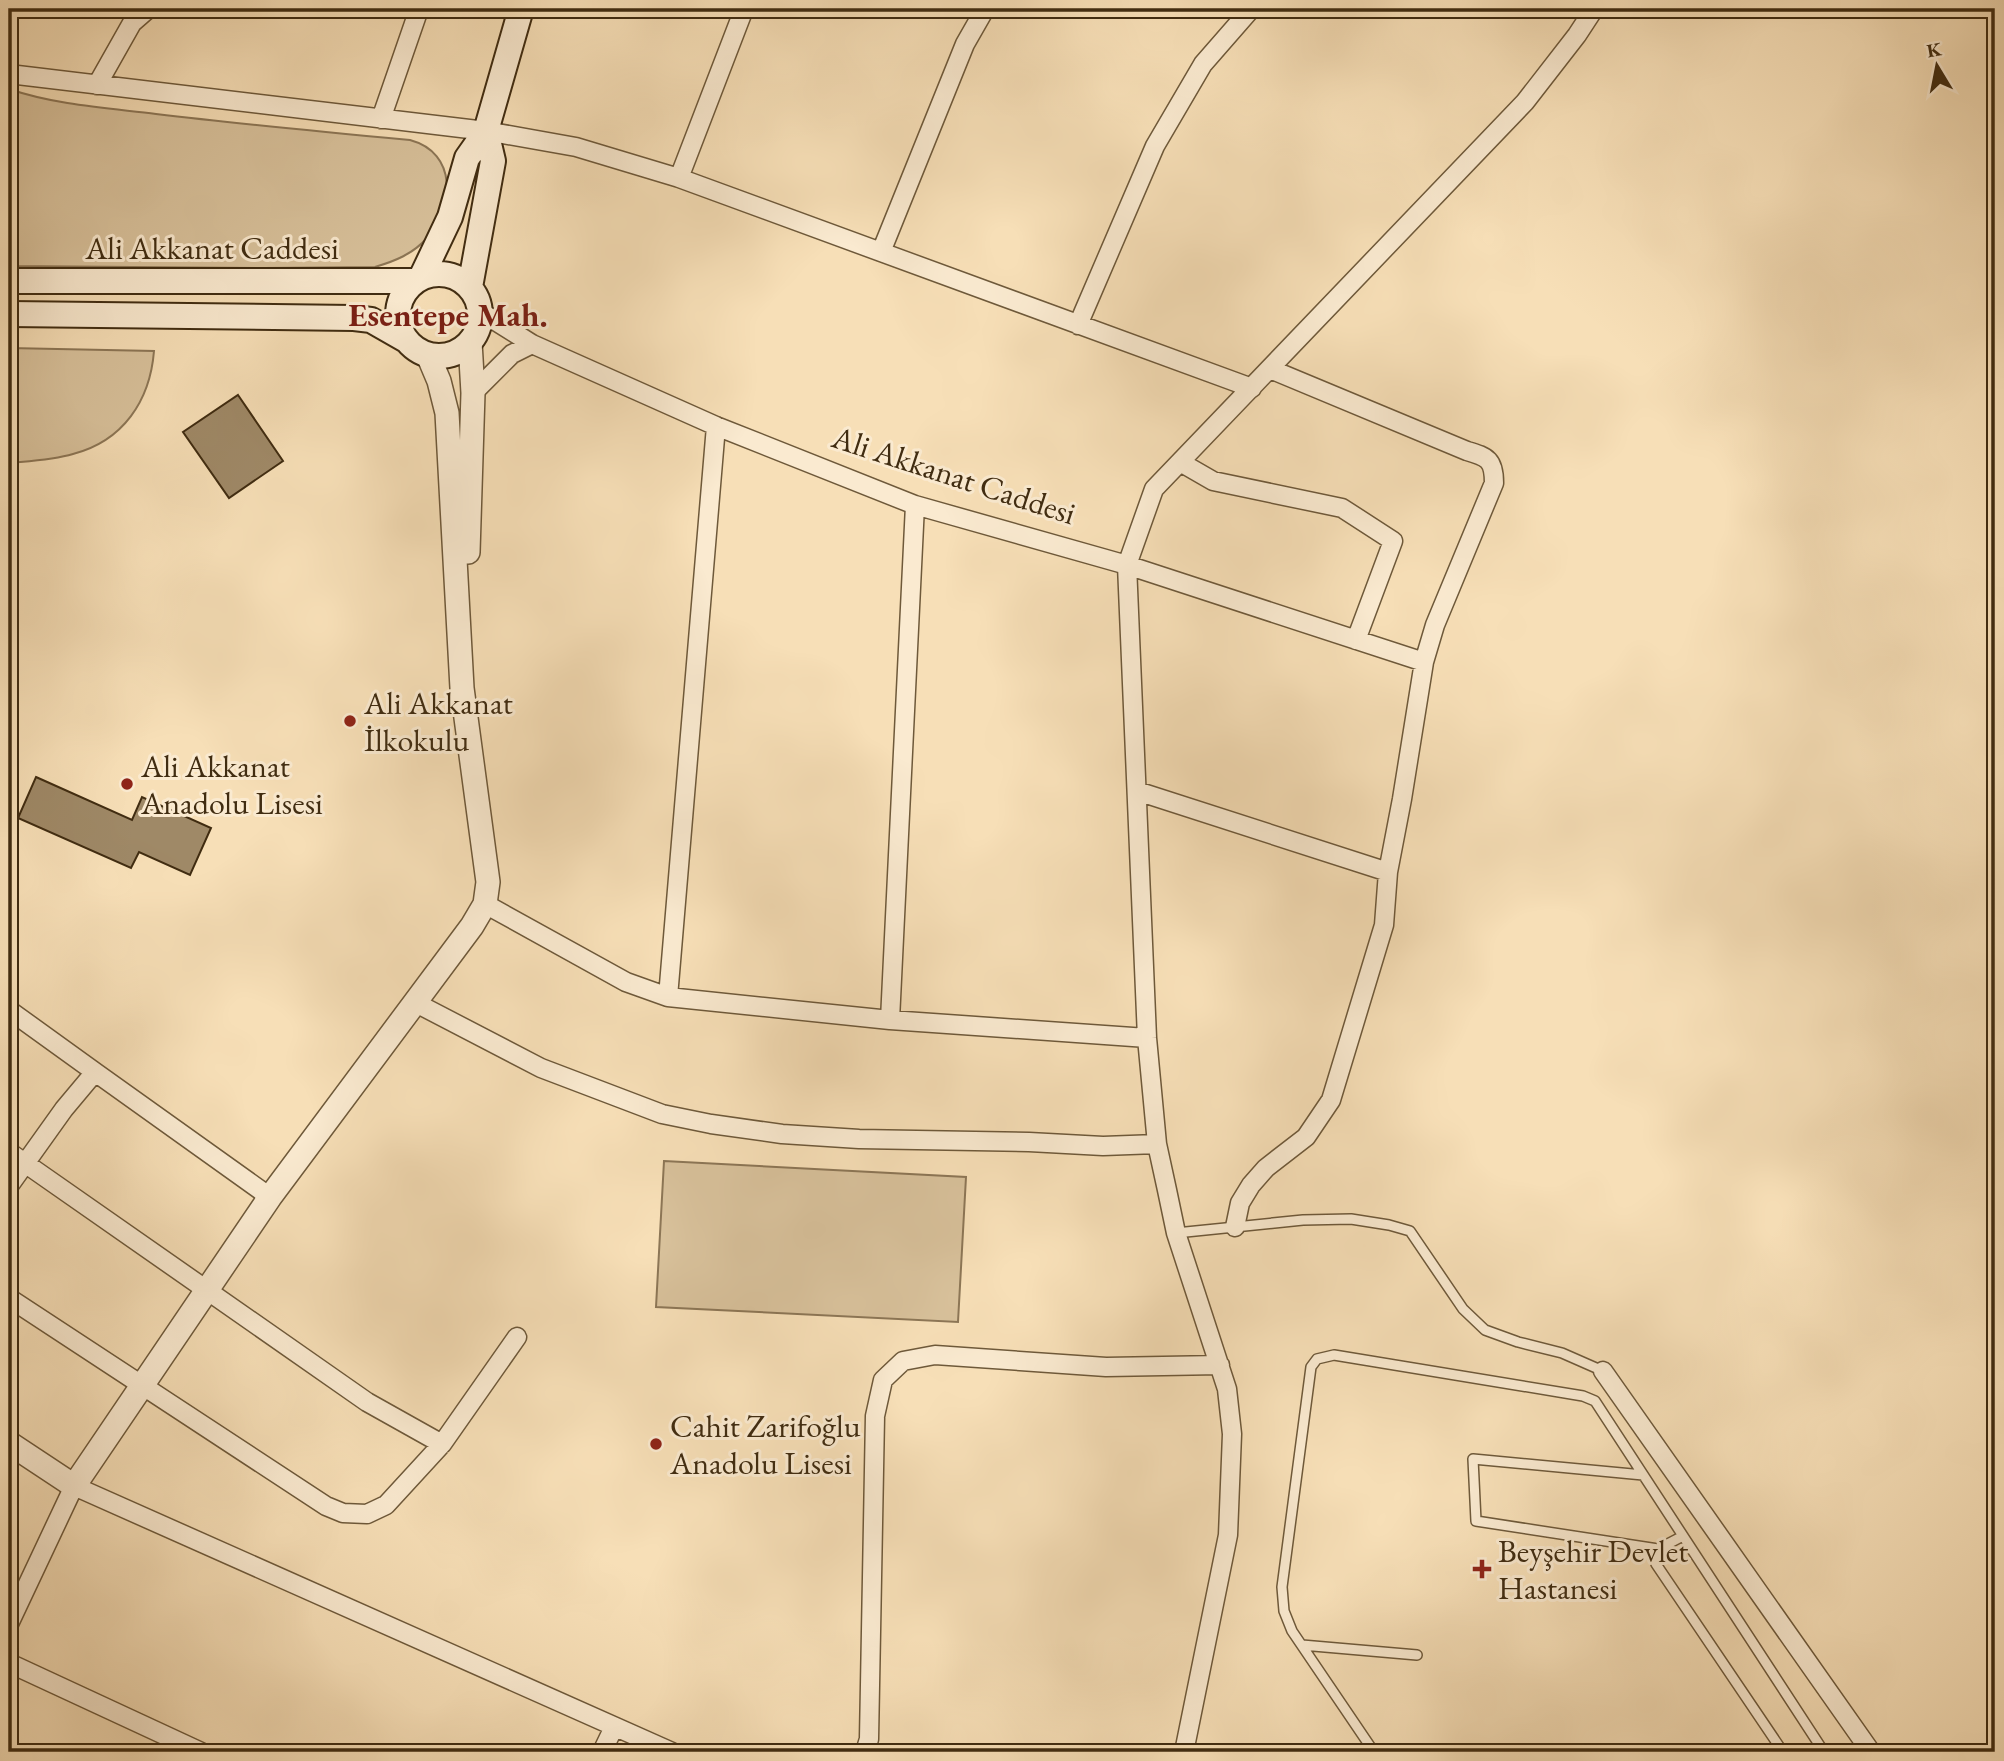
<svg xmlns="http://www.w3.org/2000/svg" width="2004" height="1761" viewBox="0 0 2004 1761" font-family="'EB Garamond',serif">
<rect width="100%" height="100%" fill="#f7dfb7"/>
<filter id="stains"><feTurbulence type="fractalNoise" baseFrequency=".00286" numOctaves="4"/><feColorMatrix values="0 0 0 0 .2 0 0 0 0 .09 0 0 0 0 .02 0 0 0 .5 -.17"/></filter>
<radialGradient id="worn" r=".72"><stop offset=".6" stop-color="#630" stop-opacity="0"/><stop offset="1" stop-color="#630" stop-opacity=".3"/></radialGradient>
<path fill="#d8c19b" stroke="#8c7656" stroke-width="2" d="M9 89C56 105 107 108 156 114 240 124 325 132 410 140 458 153 454 206 427 238 413 254 395 261 375 267L264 268 9 266Z
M9 348 154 351C150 401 123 441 73 454 53 460 30 461 9 463Z
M664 1161 966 1177 958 1322 656 1307Z"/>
<path fill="#9f8967" stroke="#402c11" stroke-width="2" d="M238 395 283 461 229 498 183 432Z
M36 777 132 820 142 797 211 828 190 875 139 852 131 868 18 818Z"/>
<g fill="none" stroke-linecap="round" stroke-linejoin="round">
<defs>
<path id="service" d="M1176 1233 1303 1220 1351 1219 1389 1225 1410 1231 1463 1309 1485 1330 1518 1342 1562 1353 1603 1371
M1643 1475 1473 1459 1476 1521 1658 1549
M1683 1536 1658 1549 1656 1564 1783 1752
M1302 1645 1417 1655
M1374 1752 1292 1631 1284 1611 1282 1587 1311 1367 1317 1359 1334 1355 1583 1396 1595 1401 1824 1752"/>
<path id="minor" d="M9 74 486 131 576 147 679 178 1252 388
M97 85 132 23 148 9
M381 119 419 9
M679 178 744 9
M881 252 965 44 985 9
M481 312 532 344 716 426 915 505 1127 565 1424 662
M1078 325 1155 146 1203 64 1251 9
M473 393 512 354 532 344
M1180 462 1213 481 1342 508 1393 541 1356 640
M1137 791 1388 872
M485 904 626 982 668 997 890 1020 1147 1038
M668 997 716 426
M414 1002 541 1068 662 1114 711 1124 782 1134 859 1139 1029 1142 1103 1146 1157 1144
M9 1010 95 1072
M890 1020 915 505
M9 1152 367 1402 442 1444
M9 1186 64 1109 95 1072 270 1197
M1235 1227 1240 1203 1251 1185 1266 1168 1306 1137 1331 1100 1384 925 1388 872 1402 799 1424 662 1435 625 1494 483C1494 460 1488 457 1467 451L1270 369
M9 1298 326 1506 343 1513 367 1514 386 1505 442 1444 517 1337
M1603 1371 1871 1752
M9 1624 74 1486 672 1752
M9 1663 201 1752
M602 1752 614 1727
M865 1752 869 1739 875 1416 883 1380 903 1361 935 1355 1106 1367 1220 1365
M1184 1752 1228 1535 1232 1434 1227 1389 1176 1233 1167 1190 1157 1144 1147 1038 1127 565 1154 489 1525 102 1577 35 1594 9"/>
<path id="tertiary" d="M468 552 473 393 470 342
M9 1443 74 1486 270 1197 472 926 485 904 488 882 462 688 447 413 439 381 428 355"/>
<path id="secondary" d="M398 315a41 41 0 1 1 82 0a41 41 0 1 1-82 0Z
M421 278 450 217 467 158 486 131 521 9
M9 281H415
M470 287 493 161 486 131
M9 314 354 318 371 320 406 340"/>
</defs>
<use href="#service" stroke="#6e593a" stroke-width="12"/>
<use href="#minor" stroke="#6e593a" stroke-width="21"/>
<use href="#tertiary" stroke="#6e593a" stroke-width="26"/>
<use href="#secondary" stroke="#402c11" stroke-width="28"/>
<use href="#service" stroke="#faead0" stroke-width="9"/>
<use href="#minor" stroke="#faead0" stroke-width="18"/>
<use href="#tertiary" stroke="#faead0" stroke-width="23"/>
<use href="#secondary" stroke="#faead0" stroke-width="24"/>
</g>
<g fill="#8f2418" stroke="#faead0" stroke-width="2.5">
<circle cx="350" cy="721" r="7"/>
<circle cx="127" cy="784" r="7"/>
<circle cx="656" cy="1444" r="7"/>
<path d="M1478.5 1558.5h7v7h7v7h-7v7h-7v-7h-7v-7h7z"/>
</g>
<g text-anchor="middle" stroke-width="6" stroke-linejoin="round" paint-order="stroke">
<g font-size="32" fill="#402c11" stroke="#faead0">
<text x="212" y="259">Ali Akkanat Caddesi</text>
<text transform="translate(954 475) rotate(18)" y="11">Ali Akkanat Caddesi</text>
</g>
<g font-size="32" fill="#402c11" stroke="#faead0" text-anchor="start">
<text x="364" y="714">Ali Akkanat<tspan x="364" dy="37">İlkokulu</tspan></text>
<text x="141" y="777">Ali Akkanat<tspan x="141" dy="37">Anadolu Lisesi</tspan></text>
<text x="670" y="1437">Cahit Zarifoğlu<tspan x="670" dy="37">Anadolu Lisesi</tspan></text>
<text x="1498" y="1562">Beyşehir Devlet<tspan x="1498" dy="37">Hastanesi</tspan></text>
</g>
<g font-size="33" font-weight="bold" fill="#7a1f14" stroke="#faead0">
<text x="448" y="326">Esentepe Mah.</text>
</g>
</g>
<rect width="2004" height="1761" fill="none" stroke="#f7dfb7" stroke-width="35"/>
<rect x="10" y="10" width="1983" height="1740" fill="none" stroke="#402c11" stroke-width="3.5"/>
<rect x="18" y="18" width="1969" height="1726" fill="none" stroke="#402c11" stroke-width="2"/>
<g transform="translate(1937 66) rotate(350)" stroke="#faead0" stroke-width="5" paint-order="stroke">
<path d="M0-5L12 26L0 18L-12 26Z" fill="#402c11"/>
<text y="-10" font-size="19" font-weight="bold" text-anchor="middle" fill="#402c11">K</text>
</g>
<rect width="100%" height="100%" filter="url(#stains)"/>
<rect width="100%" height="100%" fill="url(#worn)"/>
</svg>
